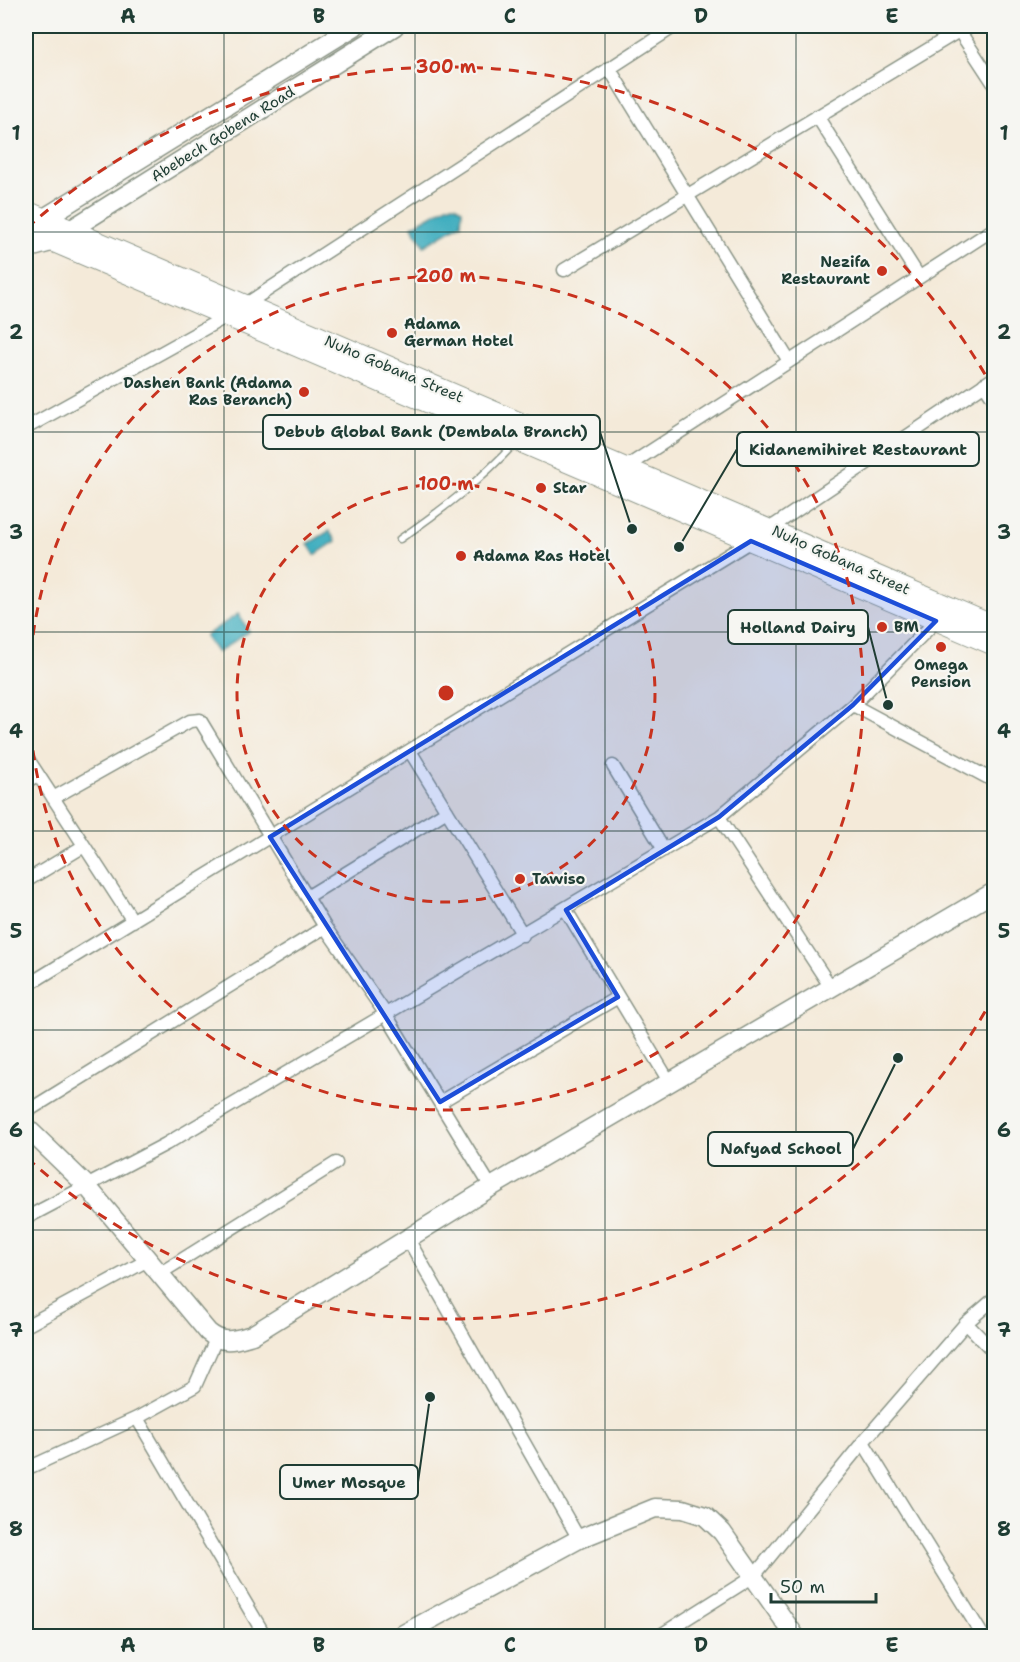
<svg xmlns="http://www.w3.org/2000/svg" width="1020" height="1662" viewBox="0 0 1020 1662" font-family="'Shantell Sans',sans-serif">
<rect width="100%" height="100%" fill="#f6f6f2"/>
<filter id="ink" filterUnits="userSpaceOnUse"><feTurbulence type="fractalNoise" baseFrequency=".0167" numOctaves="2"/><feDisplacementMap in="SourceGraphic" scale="12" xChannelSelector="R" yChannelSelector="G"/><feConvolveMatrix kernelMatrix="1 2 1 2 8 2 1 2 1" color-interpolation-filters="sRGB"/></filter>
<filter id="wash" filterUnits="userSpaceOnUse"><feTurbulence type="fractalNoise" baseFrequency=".008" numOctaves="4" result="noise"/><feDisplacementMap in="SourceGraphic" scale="24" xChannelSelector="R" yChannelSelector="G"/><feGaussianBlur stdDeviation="1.35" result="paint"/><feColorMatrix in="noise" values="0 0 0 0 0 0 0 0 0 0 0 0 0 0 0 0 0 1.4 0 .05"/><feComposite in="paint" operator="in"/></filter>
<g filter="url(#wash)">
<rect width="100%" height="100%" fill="#f4ead9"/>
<path fill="#43afc0" stroke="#31767a" stroke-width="1.5" d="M449 205H456L462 210 461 224 424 246 412 226Z
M329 531 336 541 315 555 308 544Z
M238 614 249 631 217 653 205 636Z"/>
</g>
<g filter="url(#ink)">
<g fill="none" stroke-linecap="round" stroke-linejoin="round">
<defs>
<path id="lane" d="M400 539C442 510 480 481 515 443"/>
<path id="street" d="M956 26 994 84
M609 68 789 361
M817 116 919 277
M564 270 967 26
M243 306 675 26
M984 384 994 399
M26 428 229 315
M626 467 994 229
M853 705 994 781
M410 751 523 935
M26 756 133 921
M613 766 664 850
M26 782 37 775
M53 798 190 721 200 720 325 927 385 1013 491 1187
M719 817 832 989
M26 881 84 846
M307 897 447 811
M566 910 670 1083
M26 986 751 541 994 378
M440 1102 618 997
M26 1112 325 927
M26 1218 166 1144 719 817 853 705 936 621
M408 1239 579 1539
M159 1274 336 1163
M966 1323 994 1352
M26 1326 148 1260
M137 1418 265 1636
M863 1442 983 1636
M26 1469 137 1418 195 1386 216 1339
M659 1636 754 1576 863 1442 966 1323 994 1299"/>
<path id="secondary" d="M33 225 355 26
M26 249 51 242 395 26
M26 1127 85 1184 208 1332C223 1345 235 1340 252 1335L491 1187 994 892
M400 1636 579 1539 655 1508 683 1509 705 1516 722 1532 795 1636"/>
<path id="primary" d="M26 211 994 626
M26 230 994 645"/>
</defs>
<use href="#lane" stroke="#8a9486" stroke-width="9"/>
<use href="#street" stroke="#8a9486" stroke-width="15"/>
<use href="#secondary" stroke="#8a9486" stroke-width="21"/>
<use href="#primary" stroke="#8a9486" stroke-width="22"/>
<use href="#lane" stroke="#fff" stroke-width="6"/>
<use href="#street" stroke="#fff" stroke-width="12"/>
<use href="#secondary" stroke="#fff" stroke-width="18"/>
<use href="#primary" stroke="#fff" stroke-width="20"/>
</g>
</g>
<path fill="#1d4ed8" fill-opacity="0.2" stroke="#1d4ed8" stroke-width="4.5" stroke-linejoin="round" d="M751 541 936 621 853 705 719 817 566 910 618 997 440 1102 270 837Z"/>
<path fill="none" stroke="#1f3d34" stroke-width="1.5" stroke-opacity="0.55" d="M224 26V1636M415 26V1636M605 26V1636M796 26V1636M26 232H994M26 432H994M26 632H994M26 831H994M26 1030H994M26 1230H994M26 1430H994"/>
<g fill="none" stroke="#c8321e" stroke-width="3" stroke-dasharray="10 8">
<circle cx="446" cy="693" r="209"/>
<circle cx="446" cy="693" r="417"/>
<path d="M994 996A626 626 0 0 1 27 1158M27 228A626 626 0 0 1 994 390"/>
</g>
<g fill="#c8321e" stroke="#f6f6f2" stroke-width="2">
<circle cx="882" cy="271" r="6"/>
<circle cx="392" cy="333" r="6"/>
<circle cx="304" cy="392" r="6"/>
<circle cx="541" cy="488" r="6"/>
<circle cx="461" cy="556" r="6"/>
<circle cx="882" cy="627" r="6"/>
<circle cx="941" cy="647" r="6"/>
<circle cx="520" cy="879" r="6"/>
</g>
<g text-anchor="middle" stroke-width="4.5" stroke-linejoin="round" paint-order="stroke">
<g font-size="15" fill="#1f3d34" stroke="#f6f6f2">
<text transform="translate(223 134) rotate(-32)" y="5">Abebech Gobena Road</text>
<text transform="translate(394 369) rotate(23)" y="5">Nuho Gobana Street</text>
<text transform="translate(841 560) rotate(24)" y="5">Nuho Gobana Street</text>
</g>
<g font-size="15" font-weight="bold" fill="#1f3d34" stroke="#f6f6f2" text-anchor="start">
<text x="870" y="267" text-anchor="end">Nezifa<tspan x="870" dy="17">Restaurant</tspan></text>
<text x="404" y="329">Adama<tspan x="404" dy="17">German Hotel</tspan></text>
<text x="292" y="388" text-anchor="end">Dashen Bank (Adama<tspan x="292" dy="17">Ras Beranch)</tspan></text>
<text x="553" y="493">Star</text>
<text x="473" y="561">Adama Ras Hotel</text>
<text x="894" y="632">BM</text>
<text x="941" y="670" text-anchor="middle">Omega<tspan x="941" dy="17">Pension</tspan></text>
<text x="532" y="884">Tawiso</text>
</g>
</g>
<circle cx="446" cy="693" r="9" fill="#c8321e" stroke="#f6f6f2" stroke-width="3"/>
<g font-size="18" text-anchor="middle" font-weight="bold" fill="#c8321e" stroke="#f6f6f2" stroke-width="4.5" stroke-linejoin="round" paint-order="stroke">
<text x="446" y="73">300 m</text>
<text x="446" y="282">200 m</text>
<text x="446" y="490">100 m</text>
</g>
<path fill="none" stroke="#1f3d34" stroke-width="2" d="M632 529L600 432M679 547L737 449M888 705L868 627M898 1058L853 1149M430 1397L418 1482"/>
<g fill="#1f3d34" stroke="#f6f6f2" stroke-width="2">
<circle cx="632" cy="529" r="6"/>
<circle cx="679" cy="547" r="6"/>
<circle cx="888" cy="705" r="6"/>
<circle cx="898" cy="1058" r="6"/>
<circle cx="430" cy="1397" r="6"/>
</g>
<g fill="#f6f6f2" stroke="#1f3d34" stroke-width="2">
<rect x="263" y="415" width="337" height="34" rx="6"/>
<rect x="737" y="432" width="242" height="34" rx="6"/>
<rect x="728" y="610" width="140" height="34" rx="6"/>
<rect x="708" y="1132" width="145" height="34" rx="6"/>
<rect x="280" y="1465" width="138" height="34" rx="6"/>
</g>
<g font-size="16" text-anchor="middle" font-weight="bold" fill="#1f3d34">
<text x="431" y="437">Debub Global Bank (Dembala Branch)</text>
<text x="858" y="455">Kidanemihiret Restaurant</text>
<text x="798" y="633">Holland Dairy</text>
<text x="781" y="1154">Nafyad School</text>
<text x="349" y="1488">Umer Mosque</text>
</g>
<rect width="1020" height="1662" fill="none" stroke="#f6f6f2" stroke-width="66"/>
<path d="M771 1593v9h105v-9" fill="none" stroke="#1f3d34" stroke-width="3"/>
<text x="780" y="1593" font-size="18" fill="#1f3d34" stroke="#f6f6f2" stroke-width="4.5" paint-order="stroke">50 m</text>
<rect x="33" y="33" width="954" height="1596" fill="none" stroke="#1f3d34" stroke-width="2"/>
<g font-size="20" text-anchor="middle" font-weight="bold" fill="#1f3d34">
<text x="128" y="23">A</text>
<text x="319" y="23">B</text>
<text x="510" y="23">C</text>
<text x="701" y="23">D</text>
<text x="892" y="23">E</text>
<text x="16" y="140">1</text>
<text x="1004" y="140">1</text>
<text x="16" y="339">2</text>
<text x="1004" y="339">2</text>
<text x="16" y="539">3</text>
<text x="1004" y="539">3</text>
<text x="16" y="738">4</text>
<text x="1004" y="738">4</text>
<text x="16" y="938">5</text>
<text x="1004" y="938">5</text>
<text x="16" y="1137">6</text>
<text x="1004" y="1137">6</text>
<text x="16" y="1337">7</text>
<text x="1004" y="1337">7</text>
<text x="16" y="1536">8</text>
<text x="1004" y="1536">8</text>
<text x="128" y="1652">A</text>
<text x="319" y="1652">B</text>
<text x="510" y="1652">C</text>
<text x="701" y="1652">D</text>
<text x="892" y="1652">E</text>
</g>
</svg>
